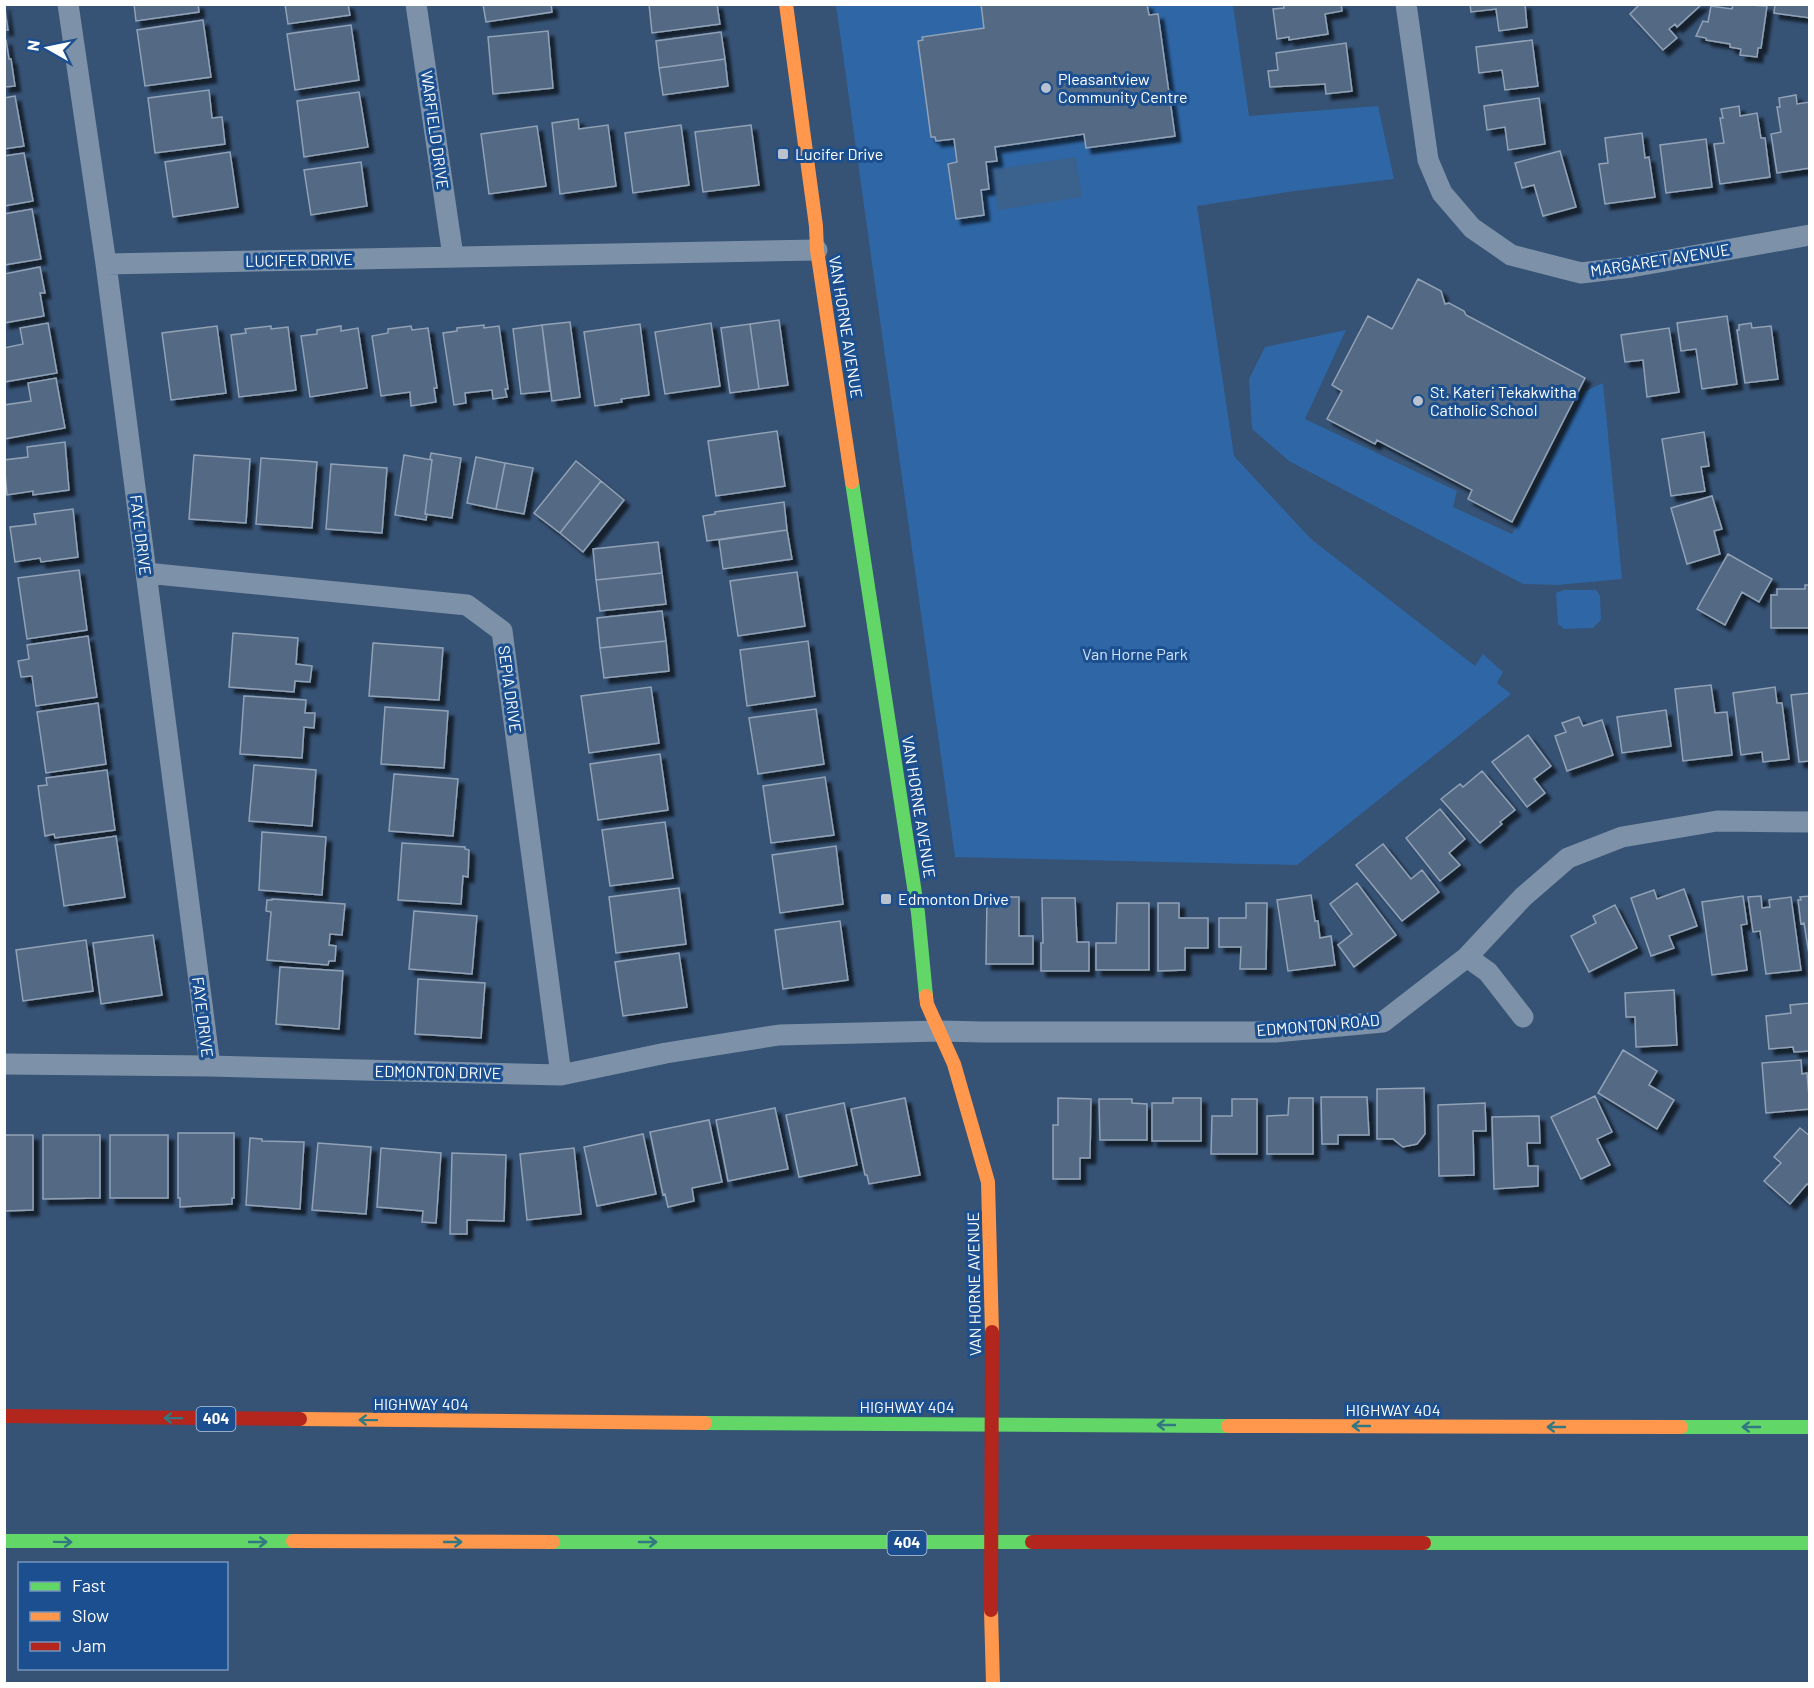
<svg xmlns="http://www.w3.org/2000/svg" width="1814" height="1688" viewBox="0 0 1814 1688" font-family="Barlow,sans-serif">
<defs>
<filter id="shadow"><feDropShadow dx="5.5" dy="5.5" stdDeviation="1.5" flood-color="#0009"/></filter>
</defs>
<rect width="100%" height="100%" fill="#365274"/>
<path fill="#2f66a5" d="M836 5H1233L1249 116 1378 106 1394 179 1295 191 1197 206 1234 456 1311 539 1475 666 1483 654 1503 672 1497 683 1511 694 1297 865 955 857Z
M1346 330 1305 419 1457 491 1453 507 1512 534 1585 391 1603 383 1622 579 1557 585 1523 584 1289 461 1252 429 1249 379 1265 347Z
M1564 590H1596L1600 596 1601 620 1593 628 1564 629 1558 624 1556 593Z"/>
<path fill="#3b618d" d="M1076 157 1082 197 998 210 992 170Z"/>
<path fill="#526984" stroke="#92a2b6" stroke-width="1.5" filter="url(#shadow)" d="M4 4 8 30H4Z
M134 4H198L199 12 136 21Z
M285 4H348L350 15 288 24Z
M483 4H551L552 12 486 22Z
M649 4H717L720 24 652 33Z
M981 4H1147L1149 15 1158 14 1175 136 1086 148 1084 134 995 147 997 161 986 162 989 189 981 190 984 215 956 219 948 164 957 162 954 139 936 141 935 137H931L918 41 923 40 922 37 984 28Z
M1283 4H1341L1342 11 1325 14 1328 34 1289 40V37L1277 39 1273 9 1284 8Z
M1470 4H1525L1527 27 1499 31 1496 9 1471 12Z
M1640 4H1702L1677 27 1675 24 1669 29 1677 38 1663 50 1630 14Z
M1733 4 1767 6 1761 48H1758L1757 57 1740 55 1741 49 1730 47V44L1706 40V38L1696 36 1703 21 1708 22 1711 6 1732 9Z
M1775 4H1810V18L1774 13Z
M203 20 211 77 145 86 137 30Z
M351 25 359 80 295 90 287 34Z
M548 31 553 88 493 94 488 37Z
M721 32 725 59 659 68 656 41Z
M4 40H6L9 59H11L15 86 4 87Z
M1532 40 1538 86 1505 90 1502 70 1479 73 1476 47Z
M1346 43 1352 91 1326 94 1325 84 1270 87 1268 71 1278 70 1276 53Z
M725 59 728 86 663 95 659 68Z
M209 90 212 118 222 117 225 144 155 153 148 98Z
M359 92 368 147 304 157 297 101Z
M1796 95 1797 104 1810 102V168L1777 173 1771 134 1781 132 1777 107H1780L1779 98Z
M15 96 24 146 4 149V98Z
M1539 98 1545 144 1508 150 1505 127 1487 130 1484 106Z
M1739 106 1740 116 1757 113 1761 138H1765L1770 177 1720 184 1714 144 1724 143 1720 118H1723L1721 109Z
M578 119 579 129 608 125 616 186 560 194 552 123Z
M681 125 689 185 633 193 625 133Z
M751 125 759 185 703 192 695 132Z
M537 126 546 186 489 194 481 134Z
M1642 133 1645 158 1649 157 1655 197 1605 204 1599 164 1608 163 1605 138Z
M1706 139 1712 187 1666 193 1660 145Z
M1560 151 1576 207 1543 216 1534 185 1522 188 1515 163Z
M230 152 238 207 173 217 165 162Z
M24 153 33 201 4 206V156Z
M361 162 367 206 311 215 304 170Z
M32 209 41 259 4 265V214Z
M40 267 45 293H40L44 316 4 323V274Z
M1418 279 1441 291 1445 304 1449 303 1464 311 1466 315 1585 378 1512 522 1468 499 1472 490 1377 440 1375 444 1327 419 1342 391 1332 385 1368 316 1392 329Z
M1727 316 1737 384 1702 389 1696 349 1681 351 1677 323Z
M779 320 788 385 759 389 750 324Z
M570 322 580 397 552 401 542 325Z
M48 323 57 373 4 382V348L23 344 20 328Z
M711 323 720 386 665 394 655 332Z
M1751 323 1752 328 1771 326 1778 379 1745 383 1737 330H1739V325Z
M640 324 649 395 621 399 622 402 595 406 584 332Z
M750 324 759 389 730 393 721 328Z
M484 325V328L499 326 508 389H505L507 397 493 399 492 390 465 393 466 403 454 405 443 333 457 331V328Z
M542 325 550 391 521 394 513 329Z
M217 326 226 393 171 400 162 333Z
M271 326V329L288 327 296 390 239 397 231 335 246 333 245 329Z
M341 326V331L358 328 367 388 310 397 301 336 317 334V330Z
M411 326 412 330 428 328 437 388H434L436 402 411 406 410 392 381 396 372 336 388 333V329Z
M1669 328 1679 392 1647 397 1643 360 1625 362 1621 335Z
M56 378 65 428 4 439V405L31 401 28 383Z
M777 431 785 486 716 496 708 441Z
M1704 432 1709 466 1701 467 1705 491 1671 496 1662 439Z
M65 442 69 490 33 495V491L7 495 4 460 28 457 27 447Z
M431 453 461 458 452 518 425 514 432 460 430 459Z
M194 455 250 459 246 523 189 519Z
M404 455 432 460 425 514H427L426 520 395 515Z
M476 457 505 463 496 509 467 503Z
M261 458 317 462 312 528 256 524Z
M576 461 601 481 560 533 534 513Z
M505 463 533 468 524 514 496 509Z
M331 464 387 468 382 533 326 529Z
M601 481 624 500 583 552 560 533Z
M1712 496 1722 529 1714 531 1720 554 1687 564 1671 508Z
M784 502 787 530 707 541 703 516 715 514V512Z
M73 509 78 557 41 562 40 558 15 562 10 527 36 524 34 514Z
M787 530 792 559 723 569 719 540Z
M658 542 662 573 596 580 593 549Z
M1728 554 1772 579 1759 602 1742 592 1725 625 1697 609Z
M79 570 87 630 27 639 18 578Z
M797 572 805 626 738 636 730 581Z
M662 573 666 604 600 611 596 580Z
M1805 585H1810V628H1771V595H1777V589H1805Z
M662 611 666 641 600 648 597 618Z
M233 633 298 638 296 664 312 666 310 682 295 681 294 692 229 687Z
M88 636 97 697 36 706 32 676 21 677 18 661 29 659 27 645Z
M666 641 669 671 604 678 600 648Z
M808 641 815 696 747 706 740 650Z
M373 643 443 648 439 700 369 696Z
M1711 685 1715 713 1727 712 1732 755 1683 761 1675 689Z
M651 687 659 743 589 753 581 696Z
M1775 687 1777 703H1782L1789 759 1763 762 1762 752 1741 755 1733 693Z
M1810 693V761L1799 762 1791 695Z
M244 696 306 700 305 713H315L314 728 304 727 302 758 240 754Z
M98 703 106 764 46 773 37 712Z
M385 707 448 711 444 768 381 764Z
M816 709 824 764 758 774 749 718Z
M1666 710 1671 746 1622 753 1617 717Z
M1579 717 1583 726 1602 720 1613 755 1567 771 1555 736 1566 732 1562 723Z
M1528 735 1551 766 1534 779 1545 793 1527 807 1492 762Z
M660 754 668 810 598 820 590 764Z
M254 765 316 770 312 826 249 821Z
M107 770 115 830 55 838 54 834 45 836 38 786 47 785 46 778Z
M1482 771 1515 810 1500 822 1502 824 1480 843 1441 799 1460 784 1463 787Z
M394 774 458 779 453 836 389 831Z
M825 777 834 835 771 843 763 786Z
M1440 809 1465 839 1449 853 1460 865 1440 881 1406 838Z
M665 822 673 878 610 886 602 830Z
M262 832 326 837 322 895 259 890Z
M116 836 125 897 64 906 55 845Z
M402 843 465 847V849L469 850 468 877 463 876 461 904 398 900Z
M1383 844 1411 879 1422 870 1439 892 1402 921 1356 865Z
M836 846 843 904 780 913 772 855Z
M1357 883 1396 935 1354 967 1338 945 1352 934 1330 904Z
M679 888 686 944 616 953 609 897Z
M1684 889 1697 926 1669 936 1674 948 1651 956 1631 898 1654 890 1657 899Z
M1311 895 1315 921H1318L1320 938 1331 936 1335 965 1288 971 1277 900Z
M1743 896 1747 924 1741 925 1747 970 1712 975 1702 902Z
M1761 896 1762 908 1770 907 1769 900 1791 897 1801 970 1766 974 1760 931 1753 932 1748 897Z
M1810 896V961L1804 923 1801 924 1798 900H1801L1800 897Z
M987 897H1019V936H1033V964H986Z
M1042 898H1075L1077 942H1089V971H1041V943H1043Z
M272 899 345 904 342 935 330 934 329 945 336 946 335 961H329L328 965 267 960 271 912 266 911 267 900H272Z
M1117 903H1149V970H1096V943H1116Z
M1158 903H1179V918H1208V948H1185V970L1158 971Z
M1246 903H1267L1266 969H1240L1241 947H1219V918H1246Z
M1615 905 1637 948 1589 972 1571 936 1596 923 1593 916Z
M414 911 477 916 472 974 409 969Z
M840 921 848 980 783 989 775 930Z
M153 935 162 995 101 1004 93 943Z
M86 940 93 991 23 1001 16 950Z
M679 953 687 1007 623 1016 615 962Z
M280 967 343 971 339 1029 276 1024Z
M418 979 485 983 481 1038 415 1034Z
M1674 990 1677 1045 1636 1047 1635 1017H1626L1625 993Z
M1810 1003V1051L1794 1052 1793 1047 1769 1049 1766 1016 1791 1013 1790 1005Z
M1623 1050 1657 1071 1649 1085 1674 1100 1657 1129 1598 1093Z
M1801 1060 1802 1074 1807 1073 1810 1109 1766 1113 1762 1063Z
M1424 1088 1425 1134 1417 1144 1403 1147 1393 1139H1377V1089Z
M1595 1096 1612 1132 1597 1139 1610 1165 1581 1179 1551 1117Z
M1321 1097H1367L1369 1135H1338V1144H1322Z
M905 1098 920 1175 869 1184 867 1175H865L851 1109Z
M1058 1098 1091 1099 1090 1158H1080V1179H1053V1125H1058Z
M1173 1098H1201V1141H1152V1103H1173Z
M1289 1098H1313V1154H1267V1116L1288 1115Z
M1099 1099H1132V1103L1147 1104V1140H1100Z
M1232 1099H1257V1154H1211L1212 1116H1232Z
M844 1103 857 1165 799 1177 786 1115Z
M1485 1103 1486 1131H1473L1474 1175 1439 1176 1438 1105Z
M775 1108 788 1169 728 1181 716 1120Z
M1539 1116 1540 1143H1527L1528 1166H1538V1186L1494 1189 1492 1117Z
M709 1120 722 1182 692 1188 694 1201 668 1207 665 1194 663 1195 650 1132Z
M1800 1128 1810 1136V1186L1807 1184 1790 1204 1764 1181 1781 1163 1774 1157Z
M178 1133H234V1198H232V1204L180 1207V1198H178Z
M643 1134 656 1194 597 1206 584 1147Z
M4 1135H33V1210L5 1211Z
M43 1135H100V1198L43 1199Z
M110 1135H168V1198H110Z
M250 1138 262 1139V1141L304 1142 300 1209 246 1205Z
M318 1143 371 1147 366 1214 312 1210Z
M381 1148 441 1153 436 1223 422 1222 423 1211 377 1207Z
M574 1148 581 1214 527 1220 520 1154Z
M452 1153 506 1155 504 1221 467 1220V1234H450Z"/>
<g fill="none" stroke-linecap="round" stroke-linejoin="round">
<path stroke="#7d92a8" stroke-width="21" d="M68 4 106 264 210 1066
M416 4 453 256
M1406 4 1428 160 1442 193 1472 228 1511 255 1581 273 1631 267 1810 235
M106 264 817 250
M146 573 467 605 502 631 561 1075
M1467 957 1488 972 1523 1017
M4 1064 210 1066 561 1075 666 1053 779 1035 940 1031 982 1032H1275L1383 1022 1467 957 1523 897 1568 858 1622 837 1717 821 1810 822"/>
<path stroke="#63d668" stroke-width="14" d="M852 482 918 913 926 996
M705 1423 1228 1426
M1681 1427H1810
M4 1541H293
M553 1542H1032
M1424 1543H1810"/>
<path stroke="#ff974d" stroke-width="14" d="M786 4 816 226 817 250 852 482
M926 996 927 1004 954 1064 988 1182 992 1332
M300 1419 705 1423
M1228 1426 1681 1427
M293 1541 553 1542
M991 1610 993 1684"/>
<path stroke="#b3261e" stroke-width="14" d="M4 1416 300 1419
M1032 1542 1424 1543"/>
<path stroke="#b3261e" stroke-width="14" d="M991 1610 992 1332"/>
</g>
<defs><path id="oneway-shaft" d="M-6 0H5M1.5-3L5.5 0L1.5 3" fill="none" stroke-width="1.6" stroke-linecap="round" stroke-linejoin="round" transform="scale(1.5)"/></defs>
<g stroke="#317883">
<use href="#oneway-shaft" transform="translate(173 1418) rotate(-179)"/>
<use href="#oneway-shaft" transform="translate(368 1420) rotate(-179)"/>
<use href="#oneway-shaft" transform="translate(1166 1425) rotate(-180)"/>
<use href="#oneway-shaft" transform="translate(1361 1426) rotate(-180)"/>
<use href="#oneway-shaft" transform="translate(1556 1427) rotate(180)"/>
<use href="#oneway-shaft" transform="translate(1751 1427) rotate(180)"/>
<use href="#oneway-shaft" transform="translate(63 1542) rotate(1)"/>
<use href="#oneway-shaft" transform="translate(258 1542)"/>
<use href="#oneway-shaft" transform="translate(453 1542)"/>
<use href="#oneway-shaft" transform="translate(648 1542)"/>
</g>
<g fill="#b9c2ce" stroke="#1b4f8f" stroke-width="2">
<circle cx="1046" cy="88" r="6"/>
<rect x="777" y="148" width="12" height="12" rx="3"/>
<circle cx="1418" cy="401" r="6"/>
<rect x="880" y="893" width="12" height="12" rx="3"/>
</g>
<g text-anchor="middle" stroke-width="6" stroke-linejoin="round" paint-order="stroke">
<g fill="#1b4f8f" stroke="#bbcadd" stroke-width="1.5">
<rect x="196.5" y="1407" width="39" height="24" rx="4.5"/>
<rect x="887.5" y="1531" width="39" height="24" rx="4.5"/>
</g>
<g font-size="15" font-weight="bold" fill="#fff">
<text x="216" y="1424">404</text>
<text x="907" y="1548">404</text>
</g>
<g font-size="16" fill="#fff" stroke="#1b4f8f" text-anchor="start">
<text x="1058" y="85">Pleasantview<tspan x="1058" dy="18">Community Centre</tspan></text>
<text x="795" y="160">Lucifer Drive</text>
<text x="1430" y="398">St. Kateri Tekakwitha<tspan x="1430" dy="18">Catholic School</tspan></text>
<text x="898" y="905">Edmonton Drive</text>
</g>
<g font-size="16" fill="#fff" stroke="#1b4f8f">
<text transform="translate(435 130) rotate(82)" y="6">WARFIELD DRIVE</text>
<text transform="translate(299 260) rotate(-1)" y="6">LUCIFER DRIVE</text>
<text transform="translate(1660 260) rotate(-9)" y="6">MARGARET AVENUE</text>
<text transform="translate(846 327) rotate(81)" y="6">VAN HORNE AVENUE</text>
<text transform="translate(141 535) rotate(83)" y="6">FAYE DRIVE</text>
<text transform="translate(510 689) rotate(82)" y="6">SEPIA DRIVE</text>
<text transform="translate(919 807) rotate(81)" y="6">VAN HORNE AVENUE</text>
<text transform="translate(203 1017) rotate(83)" y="6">FAYE DRIVE</text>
<text transform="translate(1318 1025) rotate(-5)" y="6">EDMONTON ROAD</text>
<text transform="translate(438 1072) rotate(1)" y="6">EDMONTON DRIVE</text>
<text transform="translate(974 1284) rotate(-91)" y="6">VAN HORNE AVENUE</text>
<text x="421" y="1410">HIGHWAY 404</text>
<text x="907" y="1413">HIGHWAY 404</text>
<text x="1393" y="1416">HIGHWAY 404</text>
</g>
<g font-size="16" fill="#cfe3fa" stroke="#1b4f8f">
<text x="1135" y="660">Van Horne Park</text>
</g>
</g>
<rect width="1814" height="1688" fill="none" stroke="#ffffff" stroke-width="12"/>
<rect x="18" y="1562" width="210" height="108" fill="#1b4f8f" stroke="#7695bc" stroke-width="1.5"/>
<rect x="30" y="1582" width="30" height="9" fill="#63d668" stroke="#7695bc" stroke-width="1.5"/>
<text x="72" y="1592" font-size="18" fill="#ffffff">Fast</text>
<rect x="30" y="1612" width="30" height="9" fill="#ff974d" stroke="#7695bc" stroke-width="1.5"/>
<text x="72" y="1622" font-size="18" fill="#ffffff">Slow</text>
<rect x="30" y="1642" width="30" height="9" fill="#b3261e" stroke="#7695bc" stroke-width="1.5"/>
<text x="72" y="1652" font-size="18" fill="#ffffff">Jam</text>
<g transform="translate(48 48) rotate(279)" stroke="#1b4f8f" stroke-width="4.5" paint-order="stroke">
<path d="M0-4.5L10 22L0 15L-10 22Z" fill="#ffffff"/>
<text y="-9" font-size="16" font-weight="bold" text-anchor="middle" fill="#ffffff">N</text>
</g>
</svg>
